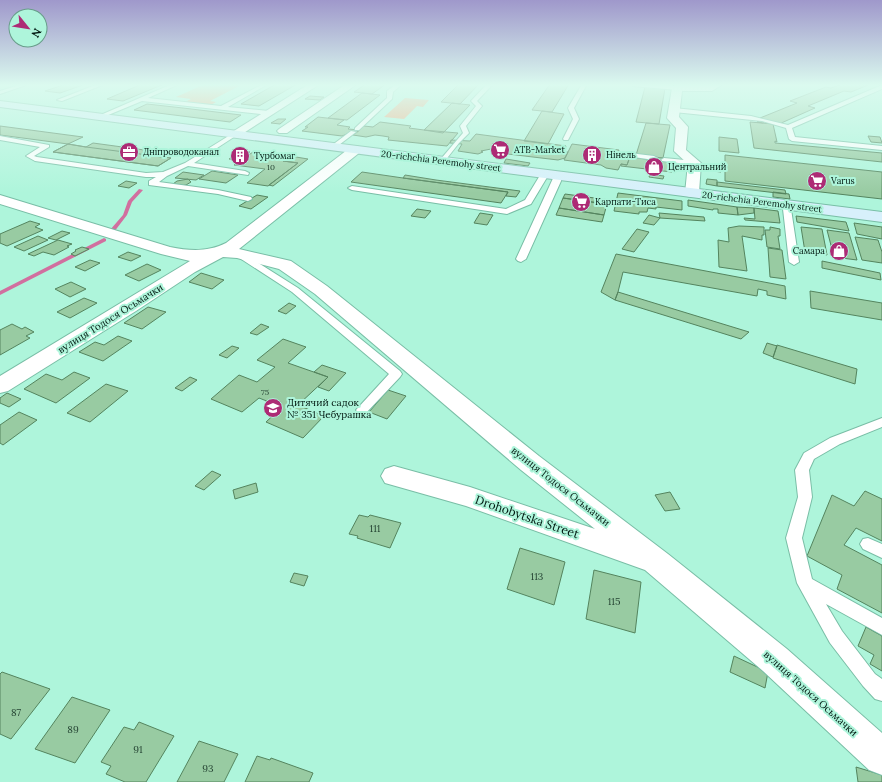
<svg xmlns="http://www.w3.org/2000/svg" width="882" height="782" viewBox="0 0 882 782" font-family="Lora,serif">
<rect width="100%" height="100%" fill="#aef5db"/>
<path fill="#f6a77a" d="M205 84H243L210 101 216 102 209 106 183 103 191 99 176 97Z
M405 98 429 100 423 107 417 106 404 119 384 117Z"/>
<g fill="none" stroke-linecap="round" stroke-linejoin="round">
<path fill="#d16f9f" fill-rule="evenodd" d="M139 189 143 190 132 202 127 215 114 232H110V230L123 215 128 201Z
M104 238 106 239V241L0 295V291Z"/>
</g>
<path fill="#98cba2" stroke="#54845e" d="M66 84H86L60 93 45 91Z
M142 84H164L123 101 107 99Z
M276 84H297L259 106 241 104Z
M366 84H386L372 94 354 92Z
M459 84H479L460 104 441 102Z
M550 84H569L552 112 532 110Z
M842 84 868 85 851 92 844 91 808 106 815 108 779 124 767 120 763 123 757 122 763 119 760 118 797 103 790 101 826 87 831 88Z
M645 87 665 88 659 124 636 122Z
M362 93 380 95 347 120 328 118Z
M310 96 323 97H324L320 100 305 99Z
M452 103 470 105 443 133 424 130Z
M147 104 183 108 241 115 230 122 134 110Z
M542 111 564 114 548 144 524 141Z
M318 117 344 120 337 125 350 127 348 129 360 130 356 133 352 132 342 136 302 131 308 127H305Z
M278 119H286L280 124 271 123Z
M380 122 411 126 409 128 424 130 458 133 447 146 388 140 389 137 383 136 375 135 366 137 353 135 364 126 373 127Z
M750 122 773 124 777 142 775 141V143L882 153V162L754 148Z
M646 123 670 125 663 158 636 155Z
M0 126 83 137 68 144 0 135Z
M476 134 566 146 563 152H568L565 158 558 160 491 152 493 149H491L481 151 483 152 478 154 458 151 462 144 450 143 451 140 470 141Z
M868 136 880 137 882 143 871 142Z
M719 137 737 139 739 153 719 151Z
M93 143 159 152 153 156 171 158 158 166 53 152 68 144 86 147Z
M68 144 86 147 171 158 158 166 53 152Z
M572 144 619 150 616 158 629 159 627 165 621 164 618 170 606 168 601 165 564 160Z
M242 151 250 152 238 160 229 159Z
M253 152 289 157 283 161 298 163 268 186 247 183 265 169 234 165Z
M725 155 882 172V199L725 181Z
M290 156 308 159 273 186 269 185 298 163 283 161Z
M630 157 654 160V157L663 158 664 161 674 162 672 172 621 166V164L627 165Z
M506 159 530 163 528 166 504 163Z
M713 166 721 167V172L713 171Z
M212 171 238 175 226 183 199 179Z
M183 172 204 175 196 180 175 178Z
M362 172 403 178 508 192 501 203 351 182Z
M650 174 664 176 663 179 649 177Z
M405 175 436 180 520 191 516 197 506 196 508 192 403 178Z
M188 179 191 182 186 185 180 186 173 184 177 181Z
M707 179 717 180V186L706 184Z
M126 181 137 183 129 188 118 186Z
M717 182 785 190 786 194 717 186Z
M773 192 789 194 790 199 773 197Z
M618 193 682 201V210L656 207V209L648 208 647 212H639V214L614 211Z
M565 194 602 199 614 200 612 205 563 198Z
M257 195 268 197 251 209 239 206Z
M563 198 607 204 604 215 559 208Z
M688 200 737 207 738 215 718 213V209H713V210L688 206Z
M737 207 754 208V213L738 215Z
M559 208 604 215 602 222 556 215Z
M754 208 778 211 780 223 745 220 744 218 755 219Z
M417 209 431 211 425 218 411 216Z
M480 213 493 215 487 225 474 223Z
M659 213 704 217 705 221 660 218Z
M649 215 660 218 654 225 643 223Z
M796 216 846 222 849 231 797 222Z
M30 221 40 224 35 227 43 230 7 246 0 243V234Z
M854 223 882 227V239L857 234Z
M739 226 764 227V235H762V240L742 236 747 271 719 267 718 240 729 242 728 228Z
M770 227 780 229V236H778L780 249 767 247 765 230H770Z
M801 227 822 229 827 255 805 252Z
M637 229 649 232 634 252 622 249Z
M827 230 849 233 857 260 834 257Z
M62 231 70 233 56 240 48 238Z
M38 236 48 240 24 251 14 247Z
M855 237 878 240 882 252V263L862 260Z
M58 240 72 244 67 246 69 247 54 255 43 252 34 256 28 254Z
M82 247 89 249 75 256 71 254 76 251 75 250Z
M768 248 782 250 786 279 770 277Z
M128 252 141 256 131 261 118 257Z
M616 254 785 286 786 299 767 295V291L758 289 757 296 623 272 618 292 615 300 601 292Z
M90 260 100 263 85 271 75 267Z
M822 261 880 273 881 280 822 268Z
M147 264 161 270 139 281 125 275Z
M201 273 224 280 212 289 189 282Z
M71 282 86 289 70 297 55 289Z
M810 291 882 303V320L811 308Z
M618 292 749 332 741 339 615 300Z
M84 298 97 303 70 318 57 312Z
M289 303 296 306 286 314 278 311Z
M148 307 166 312 142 329 124 323Z
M12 324 22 329 25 327 34 332 26 336 30 338 0 355V330Z
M261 324 269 327 257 335 250 333Z
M118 336 132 341 103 361 79 352 95 342 104 345Z
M283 339 306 347 288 363 328 377 298 405 324 416 303 438 266 422 282 407 259 398 242 412 211 399 239 375 257 382 275 367 257 360Z
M767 343 777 346 773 357 763 353Z
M777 345 857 369 855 384 773 358Z
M232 346 239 348 227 358 219 355Z
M322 365 346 373 329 391 318 387 328 377 314 372Z
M74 372 90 378 56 403 24 389 46 374 62 380Z
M190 377 197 380 182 391 175 388Z
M106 384 128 391 90 422 67 413Z
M388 390 406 396 387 419 369 412Z
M7 393 21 399 9 407 0 403V398Z
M19 412 37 420 3 445 0 443V425Z
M212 471 221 475 204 490 195 486Z
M256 483 258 492 235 499 233 490Z
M865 491 882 499V541L856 528 844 545 882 565V613L837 589 842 575 807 556 832 495 854 506Z
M670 492 680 509 665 511 655 495Z
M359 515 368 517 370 515 401 523 390 548 357 538 358 536 349 534Z
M520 548 565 562 554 605 507 589Z
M594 570 641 582 635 633 586 619Z
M294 573 308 576 304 586 290 582Z
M866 627 882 636V671L870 664 874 655 858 646Z
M734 656 768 672 765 688 730 672Z
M2 672 50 689 11 739 0 734V674Z
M72 697 110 710 75 763 35 749Z
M139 722 174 736 146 782H125L106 774 111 766 101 762 124 727 134 730Z
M199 741 238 754 224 782H177Z
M257 756 270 760 271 758 313 773 309 782H245Z
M856 767 882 775V782H858Z"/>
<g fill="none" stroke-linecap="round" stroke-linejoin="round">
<defs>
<path id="lane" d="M22 84H29L0 94V91Z
M98 84H105L62 101 57 100Z
M172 84H179L148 98 221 106 263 84H268L228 107 269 111 272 113 269 115 142 101 101 118 96 117Z
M396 84H402L393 92 392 99 359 130H355V128L387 98V91Z
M487 84H493L477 101 482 106 466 126 469 133 459 143 444 162H440V160L463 133 460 126 476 106 471 101Z
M582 84H587L574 108 579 119 568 140H564L563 139 573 119 568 108Z
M630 84 677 86 680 88 677 90 633 86Z
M882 85V89L792 128 795 137 882 146V150L792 141 789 139 786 128 762 121 674 112 671 110 674 108 751 116 788 125Z
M351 131 356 132 335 148H331V146Z
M235 132 237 133V135L194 163 245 171 249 173 248 175 188 166 167 176 159 182 218 190 251 197 252 199 248 201 218 194 149 185V181L156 177H146L35 161 26 156 40 147 0 140V136L49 145V147L34 156 37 157 146 173 163 172 185 163Z
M629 153 654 156 657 158 654 160 627 156V154Z
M664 158 695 161 699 163 695 165 662 161 661 160Z
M542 172H545L549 174 531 204 507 214 352 190 348 188 352 186 506 209 525 200Z
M555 174H561V181L526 259 521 262 518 261 516 259Z
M782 203H788L791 209 799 262 794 265 789 262 783 209 781 205Z
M238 250 298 288 400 371 402 374 400 377 366 413 362 414 358 413 356 410 389 374 292 292 235 255 233 253Z
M882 418V427L840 444 814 459 809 470 812 497 802 538 812 579 882 618V635L826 604 842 631 875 674 882 679V701L875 699 863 686 830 643 797 583 786 538 798 497 795 470 804 453 830 438Z
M868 538 882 544V558L863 549 860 544 863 539Z"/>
<path id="street" d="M309 84H320L239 136H231L229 134Z
M346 84H357L287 133H279L277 131 279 129Z
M712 84H723L712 91H682L679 117 688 127 686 150 701 163 699 193 697 196 692 197 687 196 685 193 688 164 674 151 676 128 667 118 672 88 677 85H710Z
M355 146 359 147 361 150 359 153 239 249 291 261 327 286 539 456 668 554 787 649 882 733V775L869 770 763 671 645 570 466 506 385 483 381 476 385 469 394 466 470 487 595 529 521 470 315 294 279 269 237 258 223 257 195 272 136 311 8 391 0 393V376L190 261 161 254 0 204V195L170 247C190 251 208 252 226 243L351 147Z"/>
<path id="secondary" d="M0 101 882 212V222L0 107Z"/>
</defs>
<use href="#lane" stroke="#79bea6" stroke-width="2"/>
<use href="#street" stroke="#79bea6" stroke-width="2"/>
<use href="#secondary" stroke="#79bea6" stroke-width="2"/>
<use href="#lane" fill="#fff" fill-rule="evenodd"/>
<use href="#street" fill="#fff" fill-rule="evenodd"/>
<use href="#secondary" fill="#d7f0fb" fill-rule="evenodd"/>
</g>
<linearGradient id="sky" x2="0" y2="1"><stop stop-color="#9f98cb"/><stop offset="0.44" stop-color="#dbfaef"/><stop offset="1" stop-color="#dbfaef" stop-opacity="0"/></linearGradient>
<rect width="882" height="193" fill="url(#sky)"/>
<defs>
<symbol id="supermarket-disc" viewBox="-11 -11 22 22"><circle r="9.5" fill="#ad2b75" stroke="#aef5db"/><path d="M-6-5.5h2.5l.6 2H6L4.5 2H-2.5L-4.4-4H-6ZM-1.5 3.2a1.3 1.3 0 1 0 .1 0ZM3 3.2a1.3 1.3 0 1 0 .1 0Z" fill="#fff"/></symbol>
<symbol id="office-disc" viewBox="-11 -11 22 22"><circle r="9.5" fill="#ad2b75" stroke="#aef5db"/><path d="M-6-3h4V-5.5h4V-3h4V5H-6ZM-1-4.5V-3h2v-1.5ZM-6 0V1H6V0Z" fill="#fff"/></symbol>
<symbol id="building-disc" viewBox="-11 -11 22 22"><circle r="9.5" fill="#ad2b75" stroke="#aef5db"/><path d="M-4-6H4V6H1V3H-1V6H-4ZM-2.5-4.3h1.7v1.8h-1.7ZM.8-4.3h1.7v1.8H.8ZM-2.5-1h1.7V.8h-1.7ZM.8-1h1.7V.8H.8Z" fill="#fff"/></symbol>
<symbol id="shop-disc" viewBox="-11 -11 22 22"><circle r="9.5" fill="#ad2b75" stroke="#aef5db"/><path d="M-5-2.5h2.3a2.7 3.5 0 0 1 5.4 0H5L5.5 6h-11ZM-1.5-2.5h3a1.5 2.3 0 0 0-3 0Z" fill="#fff"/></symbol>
<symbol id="school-disc" viewBox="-11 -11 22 22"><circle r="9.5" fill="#ad2b75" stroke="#aef5db"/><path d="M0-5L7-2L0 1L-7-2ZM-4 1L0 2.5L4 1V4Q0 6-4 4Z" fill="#fff"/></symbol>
</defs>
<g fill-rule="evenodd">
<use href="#supermarket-disc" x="489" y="139" width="22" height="22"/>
<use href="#office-disc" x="118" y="141" width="22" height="22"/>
<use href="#building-disc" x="581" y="144" width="22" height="22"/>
<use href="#building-disc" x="229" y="145" width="22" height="22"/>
<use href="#shop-disc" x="643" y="156" width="22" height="22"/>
<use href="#supermarket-disc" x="806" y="170" width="22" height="22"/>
<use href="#supermarket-disc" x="570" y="191" width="22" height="22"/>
<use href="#shop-disc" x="828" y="240" width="22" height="22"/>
<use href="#school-disc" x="262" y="397" width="22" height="22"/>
</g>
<g text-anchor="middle" stroke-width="4" stroke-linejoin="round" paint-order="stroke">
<g font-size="8" fill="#264534">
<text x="271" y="170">10</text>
<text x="265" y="395">75</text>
</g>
<g font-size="9" fill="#001810" stroke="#aef5db" text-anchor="start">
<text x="514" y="153">ATB-Market</text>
<text x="143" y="155">Дніпроводоканал</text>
<text x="606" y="158">Нінель</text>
<text x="254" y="159">Турбомаг</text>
<text x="668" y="170">Центральний</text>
<text x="831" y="184">Varus</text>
<text x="595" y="205">Карпати-Тиса</text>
<text x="825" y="254" text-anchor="end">Самара</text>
</g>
<g font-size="9" fill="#001810" stroke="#aef5db">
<text transform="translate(441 161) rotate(7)" y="3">20-richchia Peremohy street</text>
<text transform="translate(762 202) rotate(7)" y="3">20-richchia Peremohy street</text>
</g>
<g font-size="10" fill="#001810" stroke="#aef5db">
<text transform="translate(110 318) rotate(-32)" y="4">вулиця Тодося Осьмачки</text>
<text transform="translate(561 486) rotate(38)" y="4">вулиця Тодося Осьмачки</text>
<text transform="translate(811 693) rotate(42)" y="4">вулиця Тодося Осьмачки</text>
</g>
<g font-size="10" fill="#001810" stroke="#aef5db" text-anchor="start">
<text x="287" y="406">Дитячий садок<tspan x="287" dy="12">№ 351 Чебурашка</tspan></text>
</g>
<g font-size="10" fill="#264534">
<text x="375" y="532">111</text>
<text x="537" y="580">113</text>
<text x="614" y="605">115</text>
<text x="16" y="716">87</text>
<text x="73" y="733">89</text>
<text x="138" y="753">91</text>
<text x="208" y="772">93</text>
</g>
<g font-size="12" fill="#001810" stroke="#aef5db">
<text transform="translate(527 517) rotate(19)" y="4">Drohobytska Street</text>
</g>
</g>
<g transform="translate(28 28) rotate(120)"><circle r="19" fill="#aef5db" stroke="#689d8a"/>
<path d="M0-3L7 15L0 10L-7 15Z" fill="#ad2b75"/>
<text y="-6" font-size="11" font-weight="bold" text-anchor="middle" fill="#001810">N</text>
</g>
</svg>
